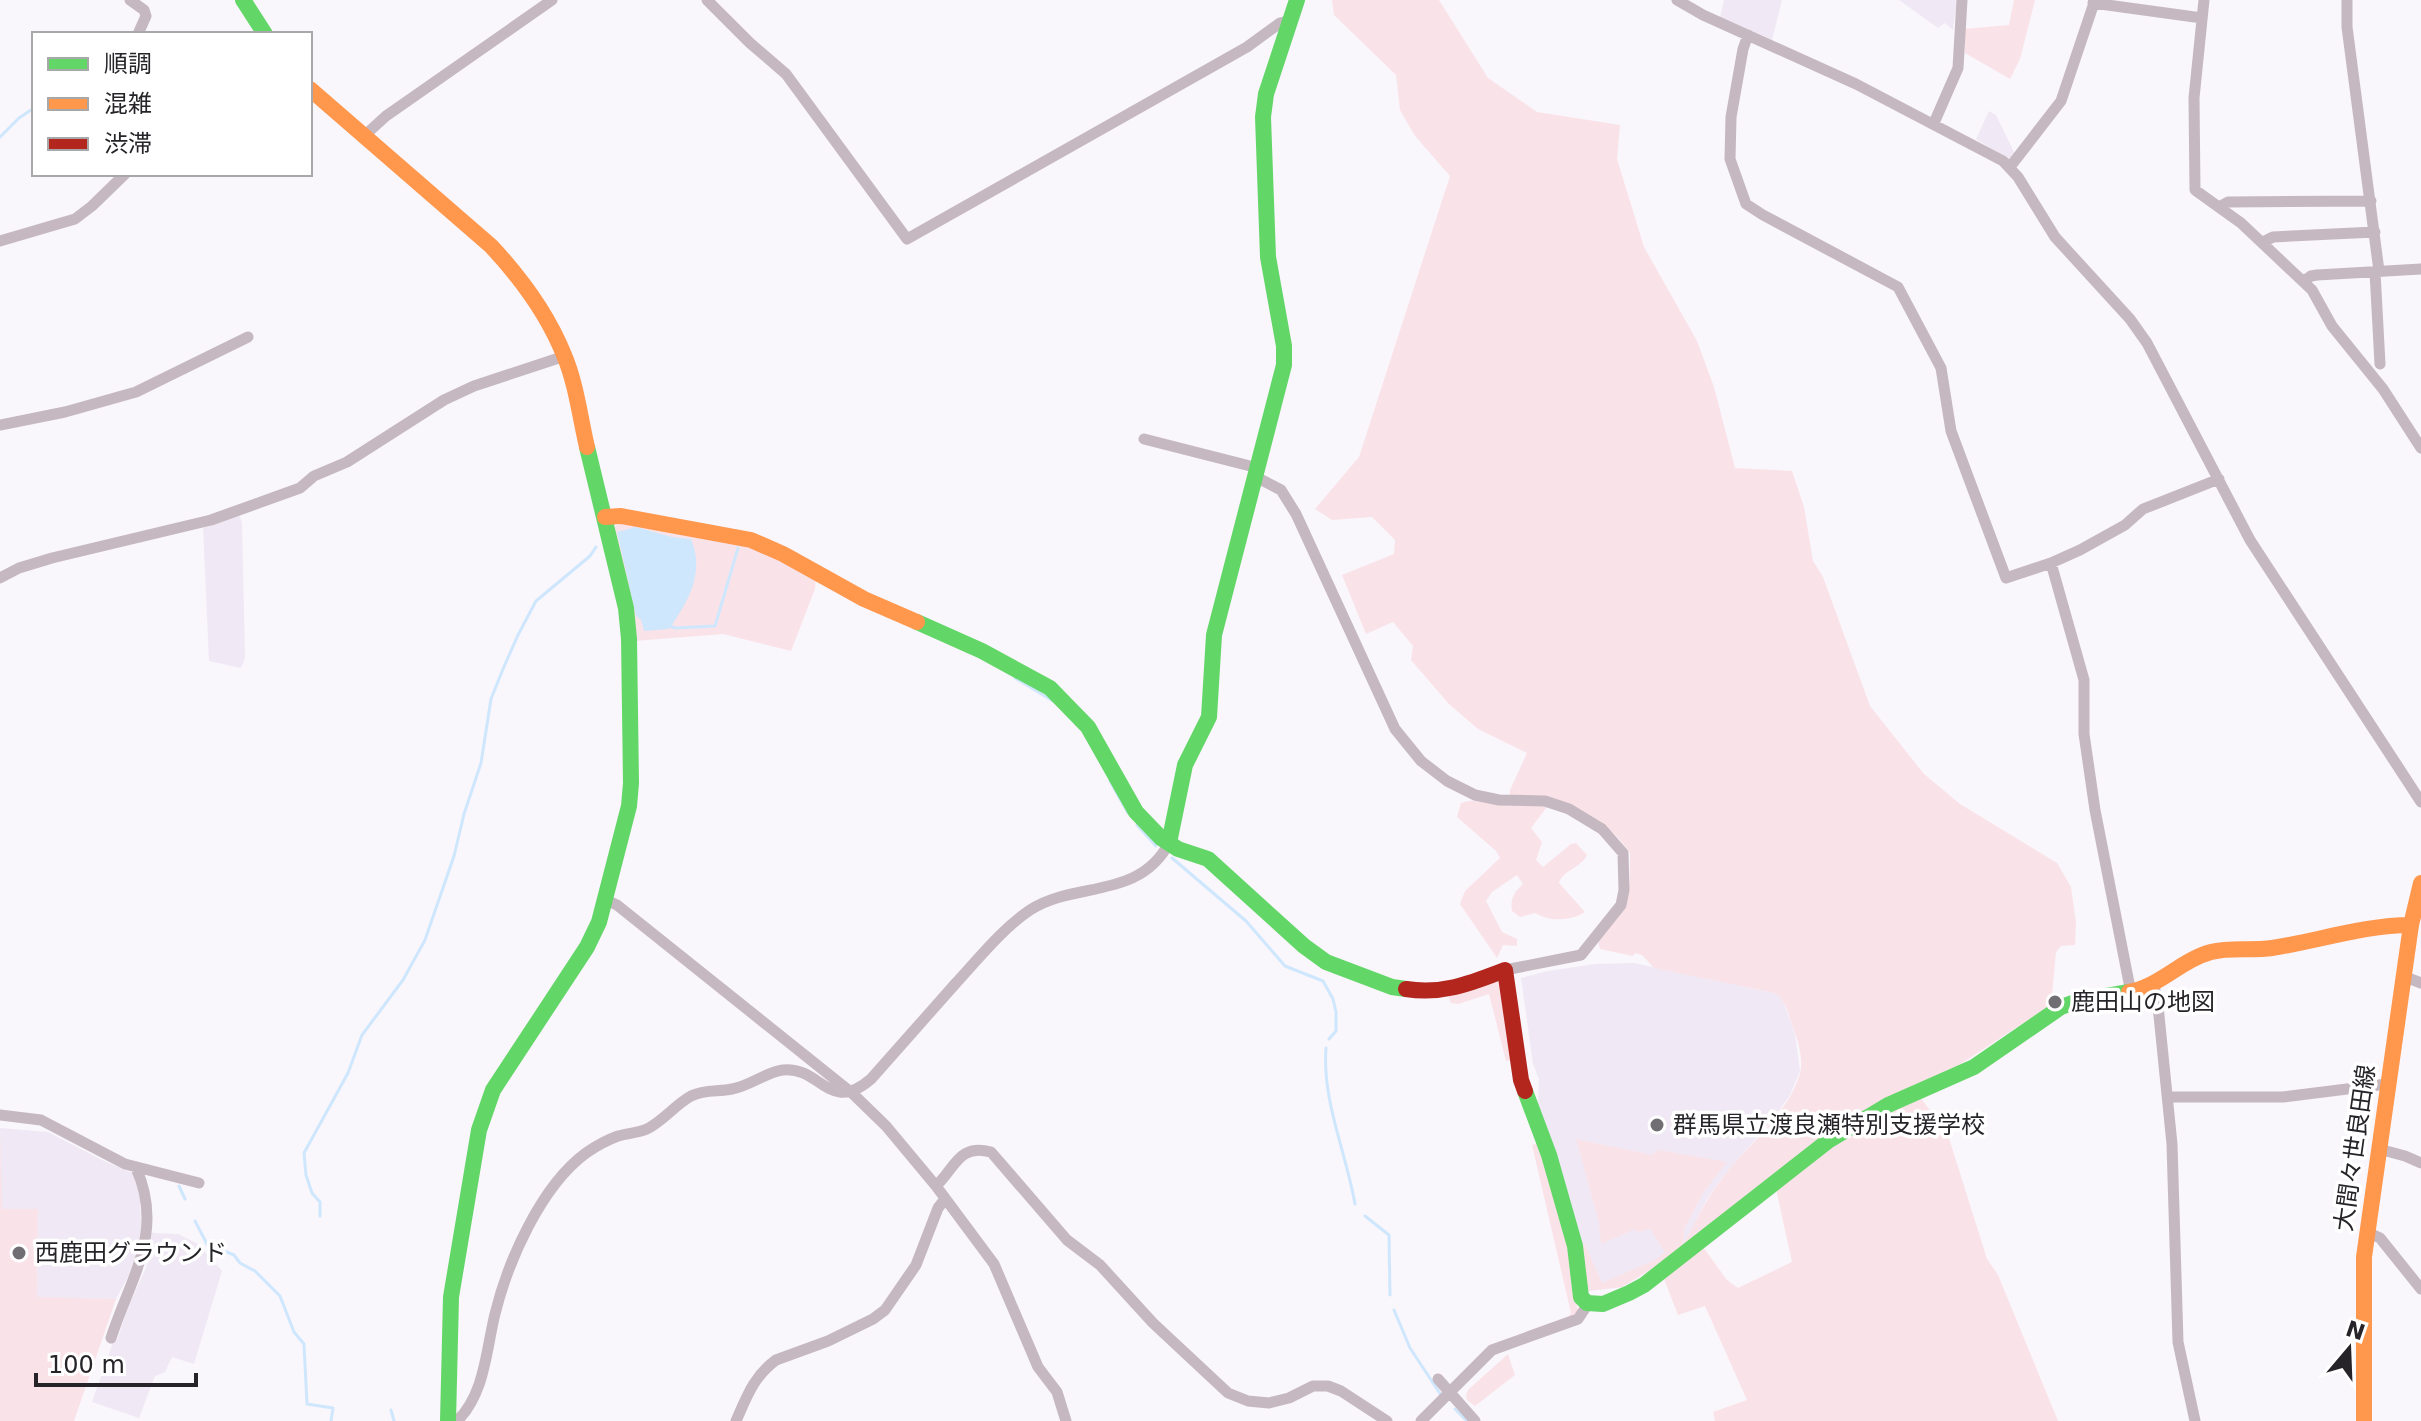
<svg xmlns="http://www.w3.org/2000/svg" width="2421" height="1421" viewBox="0 0 2421 1421" font-family="'DejaVu Sans','Noto Sans JP',sans-serif">
<rect width="100%" height="100%" fill="#f9f6fc"/>
<path fill="#f0e9f5" d="M1724 0H1782L1772 40 1720 17Z
M1899 0H1957L1953 30 1945 23 1938 28Z
M1989 111 1996 115 2015 154 2009 160 1976 139Z
M239 515 242 522 245 658 241 668 209 661 203 528Z
M1634 963 1775 993 1782 998 1795 1034 1800 1071 1790 1095 1773 1119 1721 1179 1707 1199 1682 1248 1622 1287 1588 1291 1538 1104 1539 1079 1533 1064 1521 978 1548 971 1595 964Z
M0 1128 48 1132 104 1161 139 1176 141 1226 154 1233 178 1234 198 1244 222 1271 194 1364 172 1357 165 1372 155 1376 139 1418 92 1402 113 1342 117 1340 129 1305 146 1268 153 1242 142 1238 129 1275 116 1299 37 1298 38 1210 1 1209Z"/>
<path fill="#fae3e8" d="M1332 0H1439L1488 78 1537 112 1620 125 1617 159 1644 247 1697 341 1714 387 1735 468 1792 471 1804 507 1813 561 1823 577 1870 706 1924 774 1960 804 2057 863 2071 887 2076 923 2075 945 2061 946 2056 952 2051 1005 1959 1065 1887 1097 1821 1138 1660 1264 1622 1287 1588 1291 1581 1249 1585 1245 1602 1283 1655 1260 1665 1252 1650 1229 1638 1232 1635 1229 1601 1244 1599 1222 1576 1139 1652 1155 1659 1150 1727 1162 1703 1193 1684 1229 1683 1245C1695 1223 1705 1201 1720 1181 1744 1148 1789 1114 1800 1073 1804 1058 1797 1038 1792 1025 1788 1013 1786 1001 1775 993L1654 968 1642 955 1635 953 1633 956 1600 949 1598 941C1630 904 1630 902 1630 853 1611 824 1581 808 1548 798L1546 808 1531 828 1542 842 1536 860 1543 867 1571 844 1576 843 1587 855C1581 868 1563 870 1559 883L1585 912C1570 921 1550 922 1535 913L1520 917 1512 911C1510 899 1514 892 1523 884L1517 875 1492 892 1486 901 1502 932 1517 939V946L1503 945 1497 958 1460 904 1465 891 1500 858 1496 851 1457 817 1461 803C1476 797 1492 805 1509 805L1510 790 1527 753 1478 729 1449 704 1411 660 1413 646 1393 622 1366 634 1342 575 1394 554 1395 540 1372 517 1332 520 1315 509 1359 457 1450 176 1415 136 1400 110 1396 75 1334 15Z
M2014 0H2035L2020 59 2010 79 1965 53 1964 29 2009 25Z
M625 523 735 541 816 577 815 589 791 651 723 634 634 641 615 528V526Z
M1500 982 1513 1060 1506 1061 1489 994 1458 1004 1451 1003 1448 996 1488 983Z
M1920 1097 1948 1135 1987 1259 1998 1275 2058 1421H1715L1713 1412 1747 1400 1705 1306 1678 1315 1664 1279 1703 1247 1727 1280 1738 1288 1792 1262 1776 1189 1860 1127Z
M0 1128 2 1209H38L37 1297 116 1299 74 1421H0Z
M1541 1142 1570 1246 1578 1311 1577 1314 1504 1340 1569 1316 1571 1313 1532 1145Z
M1508 1354 1515 1375 1475 1406 1467 1400 1466 1394 1469 1389Z"/>
<path fill="#cfe7fd" d="M636 527 672 537 691 539C705 572 689 601 669 629L644 631 641 620 636 616 617 532Z"/>
<g fill="none" stroke-linecap="round" stroke-linejoin="round">
<path stroke="#cfe7fd" stroke-width="3" d="M0 137 19 118 34 108
M668 625 675 628 715 626 738 548
M1015 678 1053 701
M1110 781 1128 813
M1137 825 1156 846
M1172 858 1246 921 1285 966 1323 981 1333 999 1336 1012V1031L1329 1039
M1326 1048C1322 1101 1346 1152 1355 1204
M179 1186 185 1199
M320 1216V1202L312 1193 306 1175 304 1153 348 1073 362 1035 403 980 425 940 454 856 464 814 481 763 491 699 503 669 518 635 536 601 590 556 596 547
M1365 1216 1389 1235 1390 1295
M195 1221 207 1244 234 1255 240 1263 255 1271 280 1296 294 1332 304 1344 307 1404 333 1408 331 1421
M1394 1310 1410 1348 1441 1395
M1455 1409 1467 1421
M391 1410 394 1421"/>
<path stroke="#c6b8c1" stroke-width="11" d="M130 0 144 10 146 16 138 34
M707 0 750 43 786 74 907 239 1247 47 1280 23 1292 20
M1677 0 1703 15 1856 84 2003 161 2018 177 2055 237 2130 319 2147 343 2250 540 2421 802
M2204 0 2194 98 2195 190 2241 223 2312 290 2332 326 2383 389 2421 448
M2347 0V27L2379 271
M2093 3 2202 18
M1748 35 1743 49 1731 117 1730 159 1746 204 1763 215 1898 287 1941 368 1951 431 2006 578 2051 563 2080 550 2125 525 2143 509 2219 479
M1934 123 1958 68 1962 0
M364 136 386 116 552 0
M2010 167 2061 101 2095 0
M2219 207 2228 202 2371 201
M0 241 75 219 92 206 125 174
M2263 242 2273 237 2375 232
M2375 272 2380 364
M2304 281 2311 276 2317 275 2421 269
M0 425 65 412 136 392 248 337
M1144 439 1258 468
M1256 477 1281 490 1296 514 1395 729 1421 761 1447 781 1475 795 1499 800 1545 801 1569 809 1602 829 1623 853 1624 890 1621 905 1581 955 1505 970
M2051 563 2084 680V734L2095 810 2131 993
M0 578 19 568 52 558 211 520 300 488 314 476 347 462 444 400 474 386 565 356
M606 900 617 905 852 1093 886 1126 936 1186 994 1264 1038 1367 1057 1392 1066 1421
M2403 976 2421 983
M2153 985 2157 996 2172 1144 2178 1342 2195 1421
M2168 1097H2283L2387 1084
M0 1115 41 1120 125 1164 199 1183
M2379 1149 2405 1156 2421 1163
M936 1186C955 1168 959 1143 991 1152L1067 1240 1100 1265 1153 1323 1228 1393 1248 1401 1269 1403 1289 1398 1313 1386H1328L1341 1391 1387 1421
M2367 1232 2380 1238 2421 1289
M111 1338C130 1279 165 1232 136 1168
M1438 1379 1475 1421
M457 1421C485 1394 486 1350 495 1314 508 1261 541 1186 586 1153 596 1146 607 1140 618 1136 628 1133 638 1133 647 1129 664 1120 675 1105 691 1096 705 1089 718 1092 732 1089 750 1086 766 1072 783 1070 821 1066 829 1115 871 1079 899 1047 928 1015 956 983 979 958 1002 929 1030 910 1074 881 1139 900 1169 843
M736 1421C747 1396 754 1376 776 1360L828 1341 873 1319 885 1310 916 1265 938 1208 945 1199
M1421 1421 1492 1350 1578 1319 1588 1304"/>
<path stroke="#63d668" stroke-width="16" d="M243 0 265 34
M917 622 982 651 1050 688 1088 727 1136 812 1161 838 1178 849 1208 859 1304 946 1326 962 1392 987 1406 989
M1169 843 1185 765 1209 717 1214 635 1284 365V346L1268 257 1263 117 1266 94 1297 0
M1525 1091 1549 1155 1575 1246 1581 1297 1587 1303 1603 1304 1629 1293 1644 1285 1828 1141 1888 1105 1974 1067 2061 1007 2078 1001 2129 992
M448 1421 451 1297 479 1130 493 1090 587 947 599 922 629 806 631 783 629 639 626 608 587 447"/>
<path stroke="#ff974d" stroke-width="16" d="M310 89 491 246C520 277 548 315 564 355 576 383 580 417 587 447
M605 517 621 516 751 540 783 554 864 599 917 622
M2129 992C2159 987 2181 960 2211 952 2230 947 2252 951 2272 948 2318 941 2364 925 2411 925
M2364 1421V1257L2411 925 2421 883"/>
<path stroke="#b3261e" stroke-width="16" d="M1406 989C1443 995 1471 983 1505 970L1521 1080 1525 1091"/>
</g>
<g fill="#706e72" stroke="#fff" stroke-width="3">
<circle cx="2055" cy="1002" r="8"/>
<circle cx="1657" cy="1125" r="8"/>
<circle cx="19" cy="1253" r="8"/>
</g>
<g text-anchor="middle" stroke-width="7" stroke-linejoin="round" paint-order="stroke">
<g font-size="24" fill="#262428" stroke="#fff" text-anchor="start">
<text x="2071" y="1010">鹿田山の地図</text>
<text x="1673" y="1133">群馬県立渡良瀬特別支援学校</text>
<text x="35" y="1261">西鹿田グラウンド</text>
</g>
<g font-size="24" fill="#262428" stroke="#fff">
<text transform="translate(2355 1148) rotate(-82)" y="8">大間々世良田線</text>
</g>
</g>
<rect x="32" y="32" width="280" height="144" fill="#ffffff" stroke="#a8a7a9" stroke-width="2"/>
<rect x="48" y="58" width="40" height="12" fill="#63d668" stroke="#a8a7a9" stroke-width="2"/>
<text x="104" y="72" font-size="24" fill="#262428">順調</text>
<rect x="48" y="98" width="40" height="12" fill="#ff974d" stroke="#a8a7a9" stroke-width="2"/>
<text x="104" y="112" font-size="24" fill="#262428">混雑</text>
<rect x="48" y="138" width="40" height="12" fill="#b3261e" stroke="#a8a7a9" stroke-width="2"/>
<text x="104" y="152" font-size="24" fill="#262428">渋滞</text>
<g transform="translate(2349 1349) rotate(19)" stroke="#ffffff" stroke-width="6" paint-order="stroke">
<path d="M0-6L14 30L0 20L-14 30Z" fill="#262428"/>
<text y="-12" font-size="22" font-weight="bold" text-anchor="middle" fill="#262428">N</text>
</g>
<path d="M36 1373v12h160v-12" fill="none" stroke="#262428" stroke-width="4"/>
<text x="48" y="1373" font-size="24" fill="#262428" stroke="#ffffff" stroke-width="6" paint-order="stroke">100 m</text>
</svg>
